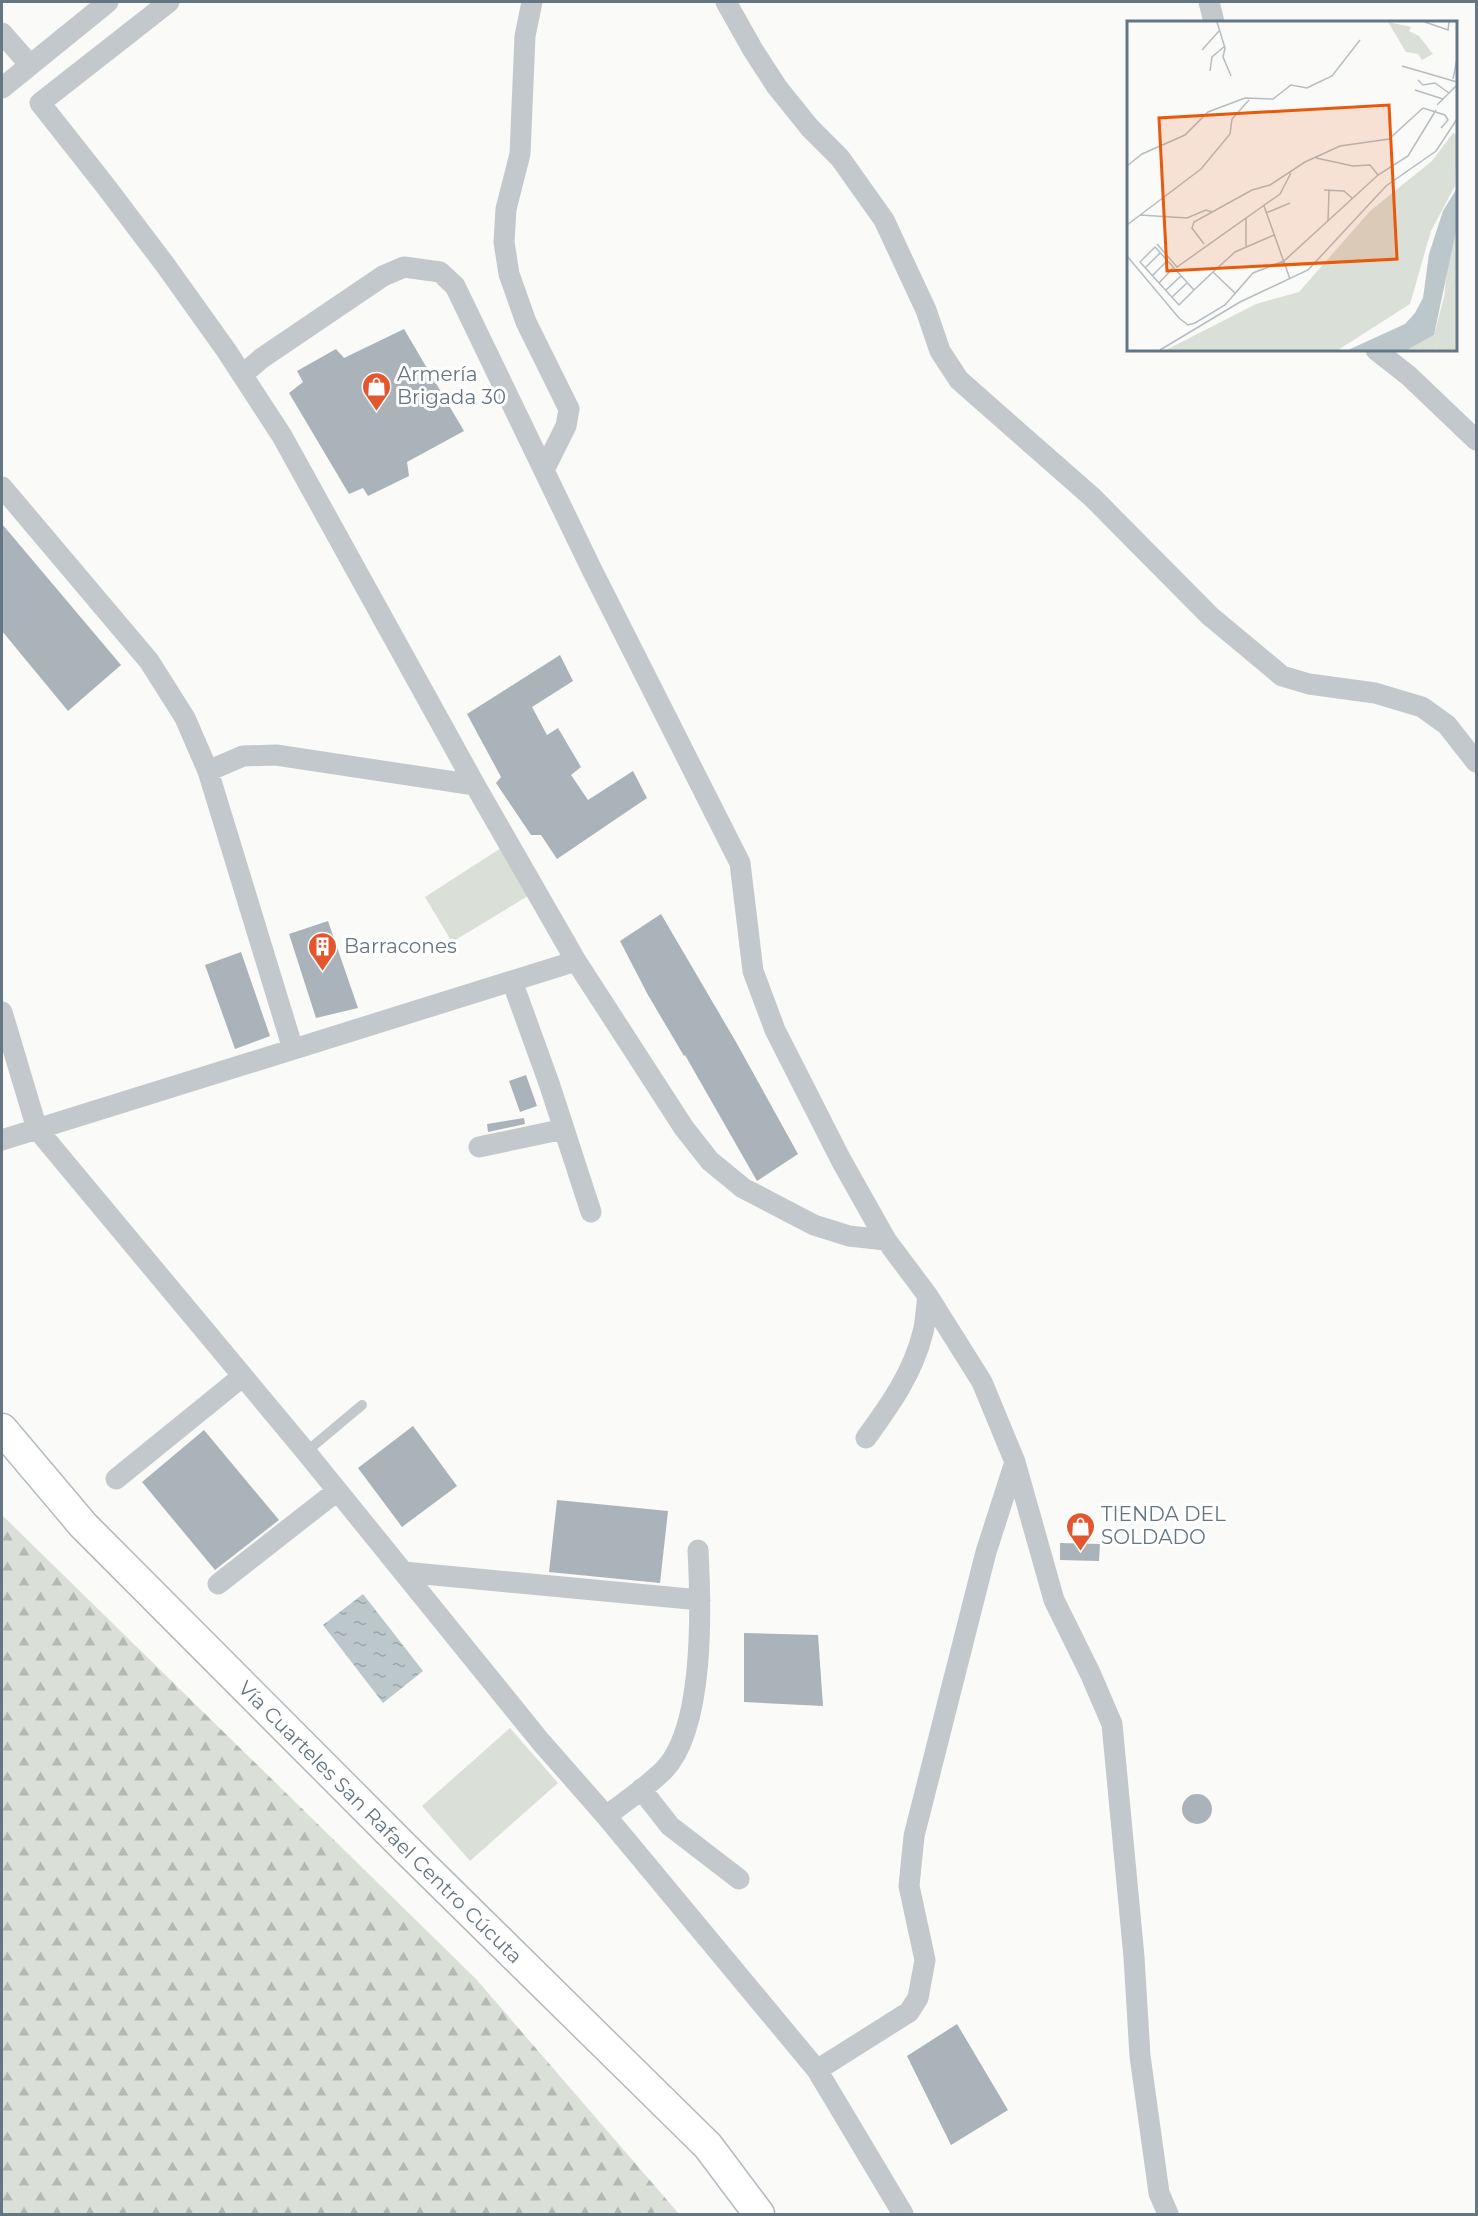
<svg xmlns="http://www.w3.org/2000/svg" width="1478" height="2216" viewBox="0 0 1478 2216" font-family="Montserrat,sans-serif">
<defs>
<pattern id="forest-firs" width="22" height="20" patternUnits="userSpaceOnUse" patternTransform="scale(1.5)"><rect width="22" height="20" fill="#dadfd7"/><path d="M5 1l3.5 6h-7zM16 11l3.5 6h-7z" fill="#b4b9b4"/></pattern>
<pattern id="water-ripples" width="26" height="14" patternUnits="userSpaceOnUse" patternTransform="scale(1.5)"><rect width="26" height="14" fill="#bbc7cb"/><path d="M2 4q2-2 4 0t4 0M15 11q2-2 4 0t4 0" fill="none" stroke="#9ca6aa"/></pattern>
</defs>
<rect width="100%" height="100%" fill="#fafaf8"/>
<path fill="#dadfd7" d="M501 848 528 896 452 942 425 897Z
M510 1728 558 1783 470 1861 422 1806Z"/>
<path fill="url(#forest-firs)" d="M2 1515 476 1979 679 2214H2Z"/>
<path fill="url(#water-ripples)" d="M363 1594 423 1671 383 1703 323 1625Z"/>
<path fill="#aab3b9" d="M404 329 464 431 407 462 409 476 368 496 363 488 349 494 289 393 303 382 297 371 336 349 344 358Z
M2 524 121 665 68 711 2 631Z
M560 655 573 681 532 707 547 735 558 728 581 767 571 775 588 800 633 771 647 798 557 859 541 835H531L496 783 501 777 467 714Z
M661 914 736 1042 798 1154 757 1181 685 1055 684 1056 648 995 620 941Z
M328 921 358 1008 316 1018 289 934Z
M241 952 270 1036 235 1049 205 965Z
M526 1075 537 1106 520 1112 509 1081Z
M524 1118 525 1124 488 1132 487 1124Z
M413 1426 457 1486 402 1527 358 1468Z
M204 1430 279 1520 215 1570 142 1482Z
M557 1500 668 1511 660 1583 549 1572Z
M1060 1543 1100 1544 1099 1561 1060 1560Z
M744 1633 818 1635 823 1706 744 1702Z
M1182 1809a15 15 0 1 1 30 0a15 15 0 1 1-30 0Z
M957 2024 1008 2110 951 2145 907 2056Z"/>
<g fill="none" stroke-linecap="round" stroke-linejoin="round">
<defs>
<g id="secondary">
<path id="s1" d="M2 1429 83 1525 402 1845 708 2146 759 2214"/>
</g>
</defs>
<use href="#secondary" stroke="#b3babf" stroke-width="33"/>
<path stroke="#c3c8cc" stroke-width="10" d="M306 1452 362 1405"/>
<path stroke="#c3c8cc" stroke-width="21" d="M169 2 40 103 104 184 166 266 226 350 282 436 475 785 576 961 684 1128 710 1161 743 1188 814 1225 849 1236 886 1240
M532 2 525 36 520 154 506 209 504 242 509 274 526 322 569 409 566 426 544 470
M726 2 753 50 777 87 810 128 840 158 884 220 926 310 940 351 959 380 1092 497 1210 616 1282 676 1309 684 1375 693 1422 707 1447 725 1476 762
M1209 2 1214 22
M2 33 30 65
M2 88 108 2
M1376 350 1409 376 1476 440
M242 375 262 358 383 276 404 267 440 272 455 286 591 568 740 863 753 971 775 1030 841 1160 886 1240 928 1296 982 1382 1015 1462 1054 1600 1090 1673 1112 1724 1134 1957 1140 2056 1159 2193 1168 2214
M2 487 149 661 185 718 208 771 293 1049
M208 771 243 756 276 755 475 785
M512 981 549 1083 591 1212
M2 1012 37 1129 306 1452 541 1742 606 1816 817 2070 903 2214
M2 1140 576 961
M479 1147 564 1129
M866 1438C890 1405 913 1373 923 1332 926 1321 926 1308 928 1296
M116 1479 243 1376
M403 1572 700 1600
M218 1584 337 1491
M641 1789 670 1826 739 1879
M606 1816C626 1801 647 1787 664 1770 705 1727 701 1607 698 1550
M817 2070 909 2012 918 1998 925 1960 909 1886 914 1836 986 1552 1015 1462"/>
<use href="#secondary" stroke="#fff" stroke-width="30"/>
</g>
<defs>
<symbol id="shop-pin" viewBox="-11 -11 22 30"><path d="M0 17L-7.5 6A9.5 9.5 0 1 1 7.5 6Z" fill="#e4572e" stroke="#fff"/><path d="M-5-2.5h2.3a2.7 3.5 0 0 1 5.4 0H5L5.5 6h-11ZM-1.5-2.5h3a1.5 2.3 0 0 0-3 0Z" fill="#fff"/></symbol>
<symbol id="building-pin" viewBox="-11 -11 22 30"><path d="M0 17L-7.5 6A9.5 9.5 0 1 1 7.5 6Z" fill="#e4572e" stroke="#fff"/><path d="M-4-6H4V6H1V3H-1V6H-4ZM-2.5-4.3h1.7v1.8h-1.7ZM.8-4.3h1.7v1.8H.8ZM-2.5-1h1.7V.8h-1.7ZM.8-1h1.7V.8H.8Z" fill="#fff"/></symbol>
</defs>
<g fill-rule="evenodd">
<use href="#shop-pin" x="360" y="370" width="33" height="45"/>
<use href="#building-pin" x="306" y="930" width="33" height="45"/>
<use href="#shop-pin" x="1064" y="1510" width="33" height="45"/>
</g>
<g text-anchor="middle" stroke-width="6" stroke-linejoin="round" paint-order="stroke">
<g font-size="20" fill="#657683" stroke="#fff" text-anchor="start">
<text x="397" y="381">Armería<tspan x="397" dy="23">Brigada 30</tspan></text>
<text x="344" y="953">Barracones</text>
<text x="1101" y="1521">TIENDA DEL<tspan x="1101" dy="23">SOLDADO</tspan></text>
</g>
<g font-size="20" fill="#657683" stroke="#fff">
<text dy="7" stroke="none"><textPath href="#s1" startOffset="546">Vía Cuarteles San Rafael Centro Cúcuta</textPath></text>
</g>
</g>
<g transform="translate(1127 21)">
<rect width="330" height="330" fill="#fafaf8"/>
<path d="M330 247V329H307L312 320 307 314 317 276Z" fill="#dadfd7"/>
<path d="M261 1 284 6 282 10 292 15 306 33 295 39 291 33 279 31ZM326 112 330 114 328 165 304 210 283 283 211 329H39L129 283 172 271 243 190 305 140ZM330 205V247L317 276 322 233ZM307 314 312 320 307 329H280Z" fill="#dadfd7"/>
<path d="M330 167V205L307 314 280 329H221L278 303 288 292 296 277 302 233 316 190Z" fill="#bbc7cb"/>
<path fill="none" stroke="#b5bdc2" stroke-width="1.5" d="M90 1 98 27 96 36 104 55M298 1 321 9 322 1M75 29 92 10M275 45 330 61M83 50 85 36 98 25M326 58 330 38M291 59 296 64 308 62 322 72M288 69 316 78M310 84 330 64M189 137 226 145 243 144 251 154M0 145 15 133 58 114 81 91 118 77 146 78 164 64 180 67 205 55 233 19M197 169 217 170 225 177M137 185 163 258M139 192 163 182M13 194 60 197 79 189 85 191M201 200 202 169M0 204 74 148 103 113 105 98 122 79M30 223 50 246 153 173 164 152M77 223 65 207 67 201 125 169 143 164 178 141 213 125 262 118 296 87 318 94 321 99 314 107M119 225V197M0 235 52 297 61 304 68 302 98 284 126 252 157 240 251 154 281 135 309 89M18 247 33 232M86 251 109 273M25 255 40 240M32 262 46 247M39 269 54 255M67 269 28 226 13 241 52 284 67 269 86 251 108 231 147 214M45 276 60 262M33 329 113 281 181 249 259 165 309 130 330 98"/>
<path fill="#e8590c" fill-opacity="0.15" stroke="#e8590c" stroke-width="3" d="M262 84 270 238 40 250 32 97Z"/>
<rect width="330" height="330" fill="none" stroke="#657683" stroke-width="3"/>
</g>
<rect width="1478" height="2216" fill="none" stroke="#657683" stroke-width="6"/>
</svg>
